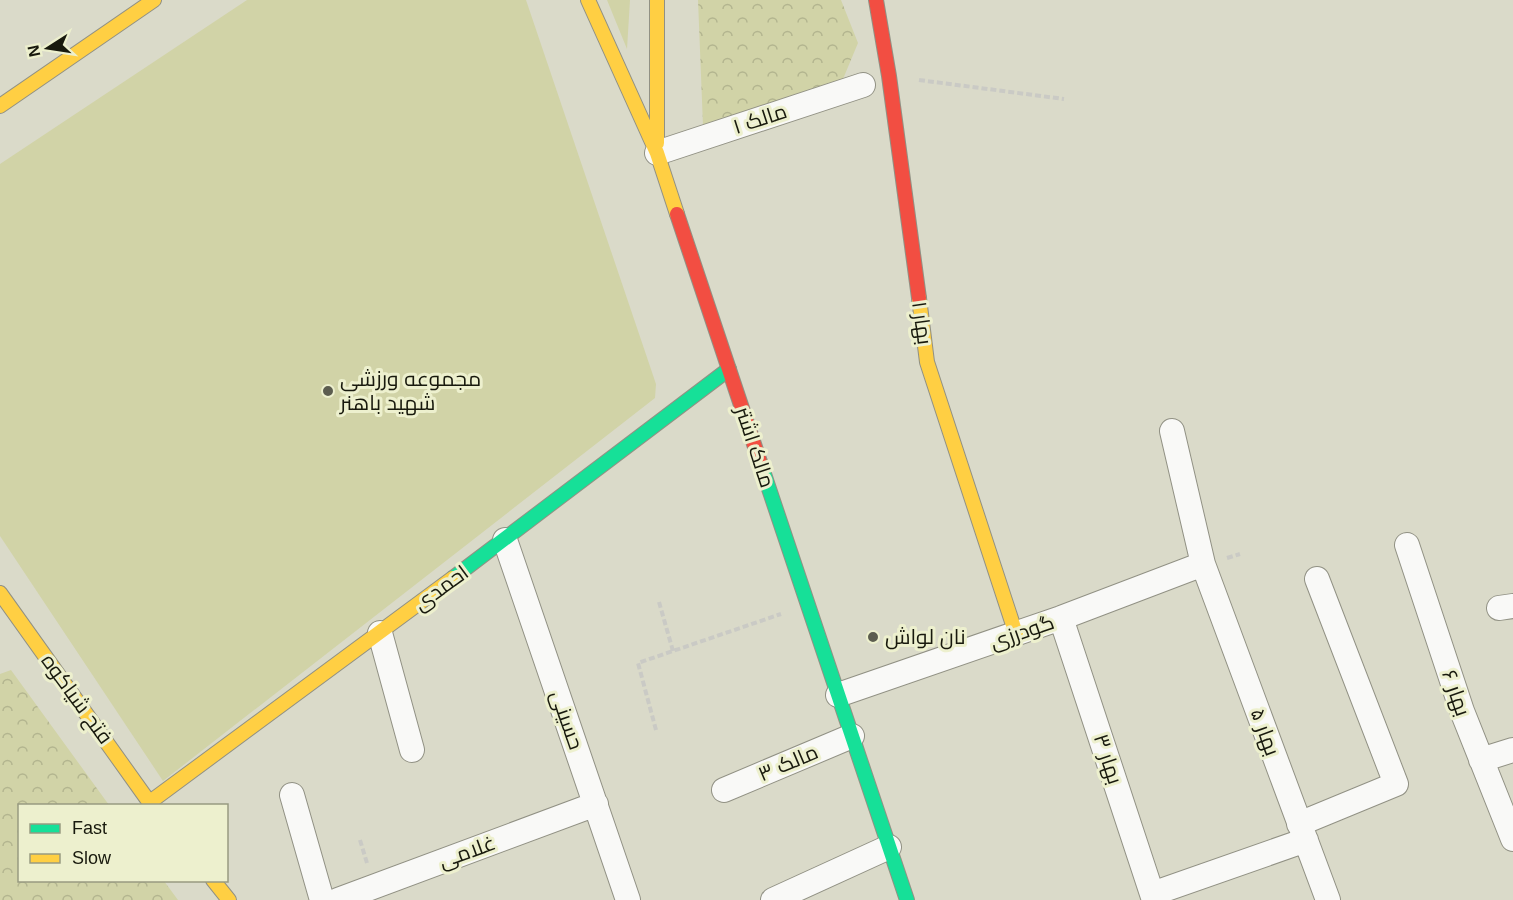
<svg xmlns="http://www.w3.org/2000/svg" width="1513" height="900" viewBox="0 0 1513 900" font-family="Helvetica,Cairo,sans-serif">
<defs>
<pattern id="forest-crowns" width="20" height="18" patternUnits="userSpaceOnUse" patternTransform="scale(1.5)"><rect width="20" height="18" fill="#d1d3a7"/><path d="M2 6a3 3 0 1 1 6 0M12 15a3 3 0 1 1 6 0" fill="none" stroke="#b3b58f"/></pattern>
</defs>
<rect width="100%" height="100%" fill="#dadac9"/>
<path fill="#d1d3a7" d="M247 0H526L656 384 655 398 163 781 0 536V164Z
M607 0H630L627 49Z"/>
<path fill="url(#forest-crowns)" d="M841 0 858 43 843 79 703 126 698 0Z
M11 670 109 805 20 806V880L164 881 178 900H0V674Z"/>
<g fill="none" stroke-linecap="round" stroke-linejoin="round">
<defs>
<path id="street" d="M657 153 863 85
M1172 431 1203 564 1328 900
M505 540 628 900
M1407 545 1462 711 1513 839
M1499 608 1513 606
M1061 618 1154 900
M380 633 412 750
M838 695 1061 618 1203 564
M1481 760 1513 750
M724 790 852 736
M292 795 322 900
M1299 824 1396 784 1317 579
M1152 894 1306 840
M338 900 596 804
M773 900 889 847"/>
<path id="fast" d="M760 462 907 900
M453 578 729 369"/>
<path id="slow" d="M588 0 657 153 677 214
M657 0V143
M0 106 154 0
M919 298 927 362 1016 634
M0 593 152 806
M150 802 453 578
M213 880 229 900"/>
<path id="jam" d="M876 0 889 76 919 298
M677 214 760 462"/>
</defs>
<use href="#street" stroke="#919184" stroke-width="26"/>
<use href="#fast" stroke="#919184" stroke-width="16"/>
<use href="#slow" stroke="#919184" stroke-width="16"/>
<use href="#jam" stroke="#919184" stroke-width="16"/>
<path stroke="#cacac5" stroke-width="4" stroke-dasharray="6 3" stroke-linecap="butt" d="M919 80 1064 99
M1227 558 1240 554
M659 602 673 651
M656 730 638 663 781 614
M360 840 367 863"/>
<use href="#street" stroke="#f9f9f7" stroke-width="24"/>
<use href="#fast" stroke="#16e098" stroke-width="14"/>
<use href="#slow" stroke="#ffcf43" stroke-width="14"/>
<use href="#jam" stroke="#f24e42" stroke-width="14"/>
</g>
<g fill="#5c5d4f" stroke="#edf0ce" stroke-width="2">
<circle cx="328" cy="391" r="6"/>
<circle cx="873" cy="637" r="6"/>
</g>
<g text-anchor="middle" stroke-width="6" stroke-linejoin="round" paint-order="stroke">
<g font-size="21" fill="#18190d" stroke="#edf0ce">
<text transform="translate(760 119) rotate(-18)" y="7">مالک ۱</text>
<text transform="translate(922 323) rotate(82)" y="7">بهار ۱</text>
<text transform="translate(755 447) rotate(72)" y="7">مالک اشتر</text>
<text transform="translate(441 588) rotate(-36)" y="7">احمدی</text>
<text transform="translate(1022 632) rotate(-19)" y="7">گودرزی</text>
<text transform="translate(1456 693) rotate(71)" y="7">بهار ۶</text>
<text transform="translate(77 699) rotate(54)" y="7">فتح شیاکوه</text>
<text transform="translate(567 720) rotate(71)" y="7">حسینی</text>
<text transform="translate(1265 732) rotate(70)" y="7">بهار ۵</text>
<text transform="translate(1108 759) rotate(72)" y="7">بهار ۳</text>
<text transform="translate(788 763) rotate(-23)" y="7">مالک ۳</text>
<text transform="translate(467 852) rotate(-20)" y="7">غلامی</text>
</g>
<g font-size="21" fill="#18190d" stroke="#edf0ce" text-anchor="start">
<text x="340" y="386">مجموعه ورزشی<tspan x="340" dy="24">شهید باهنر</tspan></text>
<text x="885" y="644">نان لواش</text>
</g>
</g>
<rect x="18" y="804" width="210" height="78" fill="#edf0ce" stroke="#989a81" stroke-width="1.5"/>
<rect x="30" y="824" width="30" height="9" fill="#16e098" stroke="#989a81" stroke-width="1.5"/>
<text x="72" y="834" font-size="18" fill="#18190d">Fast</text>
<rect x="30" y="854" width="30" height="9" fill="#ffcf43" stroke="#989a81" stroke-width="1.5"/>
<text x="72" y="864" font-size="18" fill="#18190d">Slow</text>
<g transform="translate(48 48) rotate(258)" stroke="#edf0ce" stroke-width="4.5" paint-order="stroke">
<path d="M0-4.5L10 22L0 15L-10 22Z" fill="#18190d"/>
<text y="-9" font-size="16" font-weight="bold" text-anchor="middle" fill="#18190d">N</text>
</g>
</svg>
